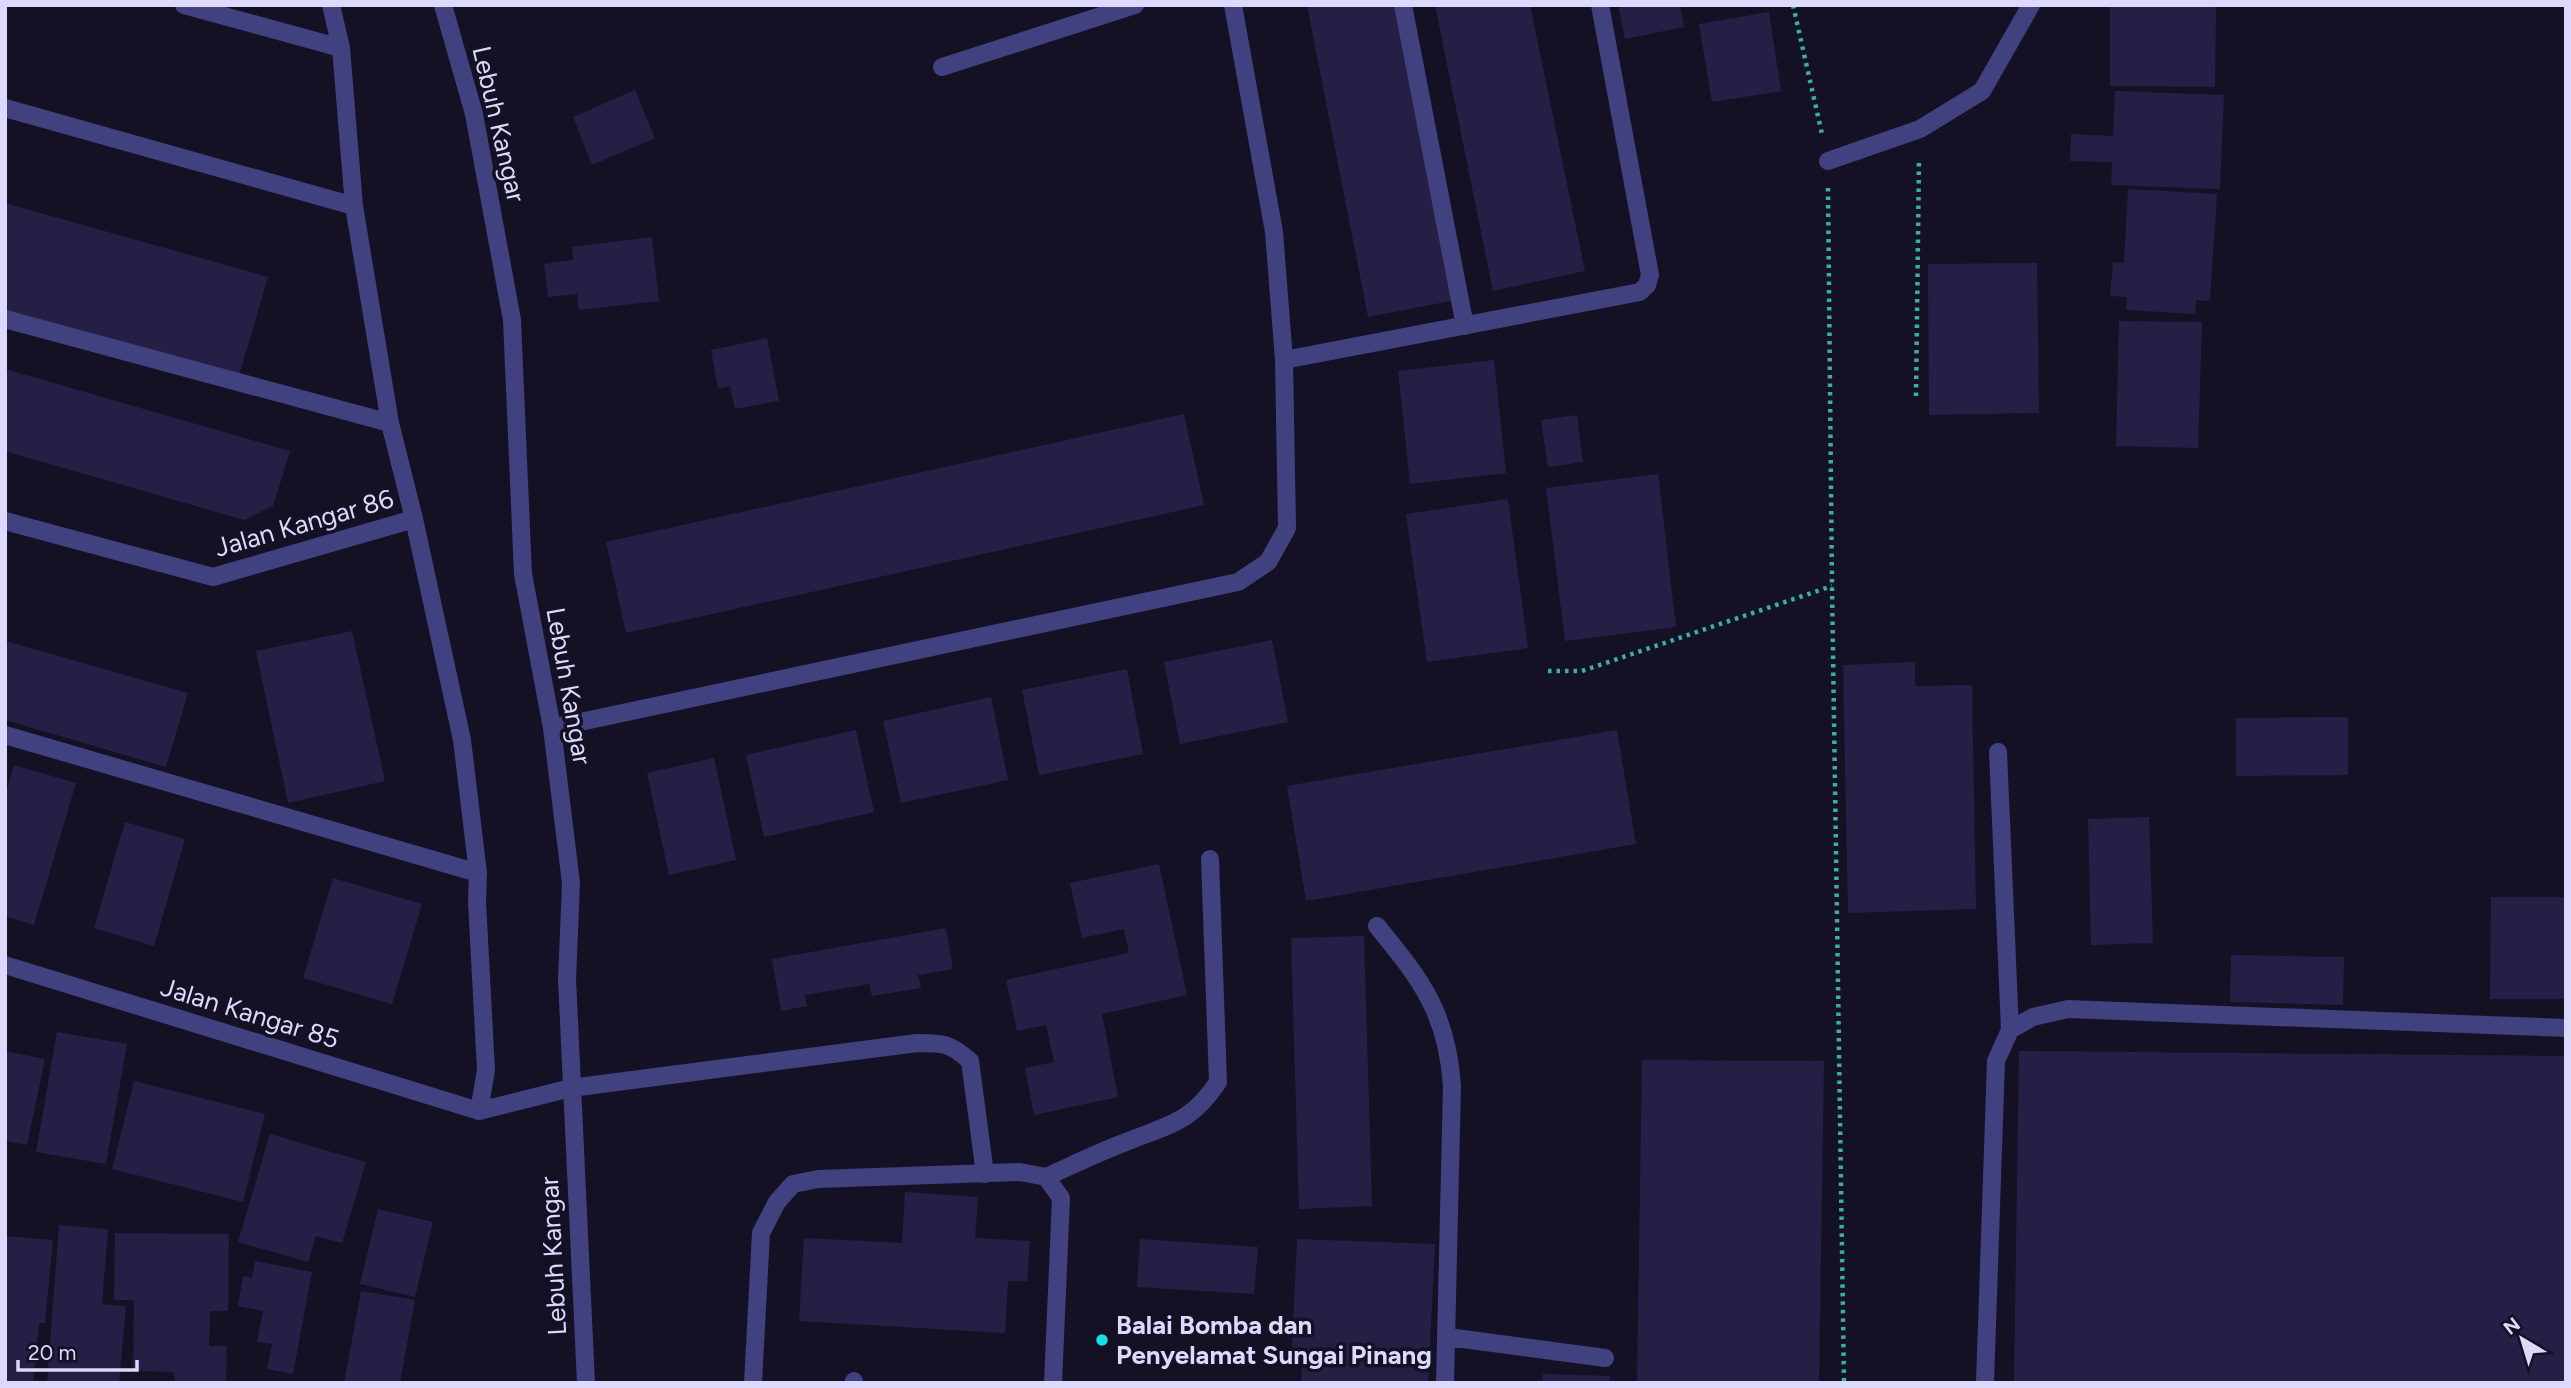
<svg xmlns="http://www.w3.org/2000/svg" width="2571" height="1388" viewBox="0 0 2571 1388" font-family="Figtree,sans-serif">
<rect width="100%" height="100%" fill="#141125"/>
<path fill="#251f45" d="M1307 5H1403L1461 299 1368 317Z
M1435 5H1530L1585 271 1493 291Z
M1618 5H1680L1684 27 1625 39Z
M2110 5H2216L2215 87 2110 86Z
M1769 12 1781 91 1712 102 1699 24Z
M635 90 655 138 592 165 573 117Z
M2115 91 2224 95 2220 189 2111 185 2112 162 2070 161 2071 134 2113 136Z
M2128 189 2217 194 2210 301 2196 300 2195 314 2126 310 2127 297 2110 296 2113 262 2124 263Z
M5 203 268 277 235 389 5 324Z
M652 237 659 301 579 310 577 294 548 297 544 264 573 260 572 247Z
M2037 263 2039 413 1929 415 1928 264Z
M2119 321 2202 322 2198 448 2116 446Z
M767 338 779 401 735 409 730 386 718 389 711 350Z
M1494 360 1506 473 1410 484 1398 371Z
M5 369 290 451 273 506 244 520 5 451Z
M1184 414 1204 505 626 633 606 542Z
M1577 415 1583 462 1548 467 1541 420Z
M1658 474 1676 627 1565 641 1546 488Z
M1508 499 1528 648 1427 662 1406 514Z
M352 631 385 781 288 803 256 651Z
M1272 640 1288 722 1180 744 1164 662Z
M5 641 188 693 166 767 5 720Z
M1915 662V686L1972 685 1976 909 1848 913 1843 665Z
M1127 669 1143 754 1039 775 1022 690Z
M991 697 1008 780 901 803 883 721Z
M2348 717V775L2236 776V718Z
M856 730 874 812 764 837 746 755Z
M1617 730 1636 844 1306 901 1287 786Z
M714 758 736 860 669 875 647 773Z
M14 765 76 783 34 925 5 916V796Z
M2149 817 2153 943 2091 945 2088 819Z
M125 822 185 839 154 946 94 928Z
M1159 864 1187 995 1102 1014 1118 1097 1034 1115 1025 1068 1054 1062 1046 1025 1017 1031 1006 980 1129 953 1124 929 1082 938 1070 883Z
M333 878 422 904 392 1004 303 978Z
M2491 897H2566V999H2490Z
M946 928 953 969 918 975 921 988 872 996 869 984 805 995 807 1006 781 1011 772 959Z
M1364 936 1372 1206 1299 1209 1291 938Z
M2231 955 2344 957 2343 1005 2230 1002Z
M57 1032 127 1044 106 1164 36 1152Z
M5 1051 45 1059 27 1145 5 1141Z
M2019 1051 2566 1056V1383H2014Z
M1642 1060 1824 1061 1819 1383H1637Z
M134 1081 265 1114 243 1202 112 1169Z
M270 1134 366 1162 342 1243 316 1236 308 1262 238 1242Z
M905 1192 978 1197 975 1238 1030 1241 1027 1281H1008L1005 1333 799 1321 804 1238 902 1243Z
M378 1209 433 1222 415 1297 360 1284Z
M59 1225 108 1229 102 1304 126 1306 119 1383H47Z
M115 1233 229 1234 228 1311H210L209 1346H227L226 1383H175L174 1372 133 1371 134 1300H114Z
M5 1236 53 1240 45 1323H39L33 1383H5Z
M1140 1239 1258 1247 1254 1294 1137 1287Z
M1297 1239 1435 1244 1428 1383H1301L1303 1349H1292Z
M255 1261 312 1272 293 1374 267 1369 272 1344 257 1342 263 1311 238 1306 243 1276 252 1278Z
M361 1291 415 1300 400 1383H344Z
M1543 1374 1610 1376 1609 1383H1542Z"/>
<g fill="none" stroke-linecap="round" stroke-linejoin="round">
<path stroke="#3baea3" stroke-width="4.5" stroke-dasharray="3.5 5" stroke-linecap="butt" d="M1793 5 1822 134
M1828 188 1832 586 1844 1383
M1916 396 1919 159
M1548 671H1582L1832 586"/>
<path stroke="#414180" stroke-width="18" d="M1403 5 1465 326
M5 319 390 423
M1284 360 1640 292 1647 285
M5 735 478 873
M1998 752 2010 1030
M1377 926C1422 981 1447 1013 1452 1086L1445 1383
M571 1088 917 1043C943 1043 950 1043 970 1061L985 1174
M1046 1177C1073 1165 1099 1152 1126 1142 1168 1125 1191 1123 1218 1082L1210 859
M1448 1337 1605 1358
M854 1381V1383
M753 1383 761 1233 777 1202 793 1184 818 1179 1020 1172 1046 1177 1061 1198 1053 1383
M1985 1383 1996 1061 2010 1030 2033 1017 2068 1009 2566 1028"/>
<path stroke="#414180" stroke-width="18" d="M184 5 341 48
M331 5 341 48 354 206 390 423 414 519 462 740 478 873 477 902 486 1070 479 1111
M443 5 474 114 512 320 523 574 552 728 571 883 567 979 586 1383
M1600 5 1650 275 1647 285
M942 67 1135 5
M5 108 354 206
M1828 161 1920 129 1982 91 2031 5
M5 521 213 577 414 519
M552 728 1238 582 1268 562 1287 528 1284 360 1274 232 1233 5
M5 965 479 1111
M479 1111 571 1088"/>
</g>
<circle fill="#17ddea" stroke="#141125" stroke-width="2.5" cx="1102" cy="1340" r="7"/>
<g text-anchor="middle" stroke-width="7" stroke-linejoin="round" paint-order="stroke">
<g font-size="26" fill="#dcd9fc" stroke="#141125">
<text transform="translate(499 124) rotate(77)" y="9">Lebuh Kangar</text>
<text transform="translate(304 523) rotate(-16)" y="9">Jalan Kangar 86</text>
<text transform="translate(569 686) rotate(80)" y="9">Lebuh Kangar</text>
<text transform="translate(250 1013) rotate(17)" y="9">Jalan Kangar 85</text>
<text transform="translate(553 1256) rotate(-93)" y="9">Lebuh Kangar</text>
</g>
<g font-size="26" font-weight="bold" fill="#dcd9fc" stroke="#141125" text-anchor="start">
<text x="1116" y="1334">Balai Bomba dan<tspan x="1116" dy="30">Penyelamat Sungai Pinang</tspan></text>
</g>
</g>
<rect width="2571" height="1388" fill="none" stroke="#dcd9fc" stroke-width="14"/>
<g transform="translate(2522 1339) rotate(322)" stroke="#141125" stroke-width="5" paint-order="stroke">
<path d="M0-5L12 26L0 18L-12 26Z" fill="#dcd9fc"/>
<text y="-10" font-size="19" font-weight="bold" text-anchor="middle" fill="#dcd9fc">N</text>
</g>
<path d="M18 1360v10h119v-10" fill="none" stroke="#dcd9fc" stroke-width="3.5"/>
<text x="28" y="1360" font-size="21" fill="#dcd9fc" stroke="#141125" stroke-width="5" paint-order="stroke">20 m</text>
</svg>
